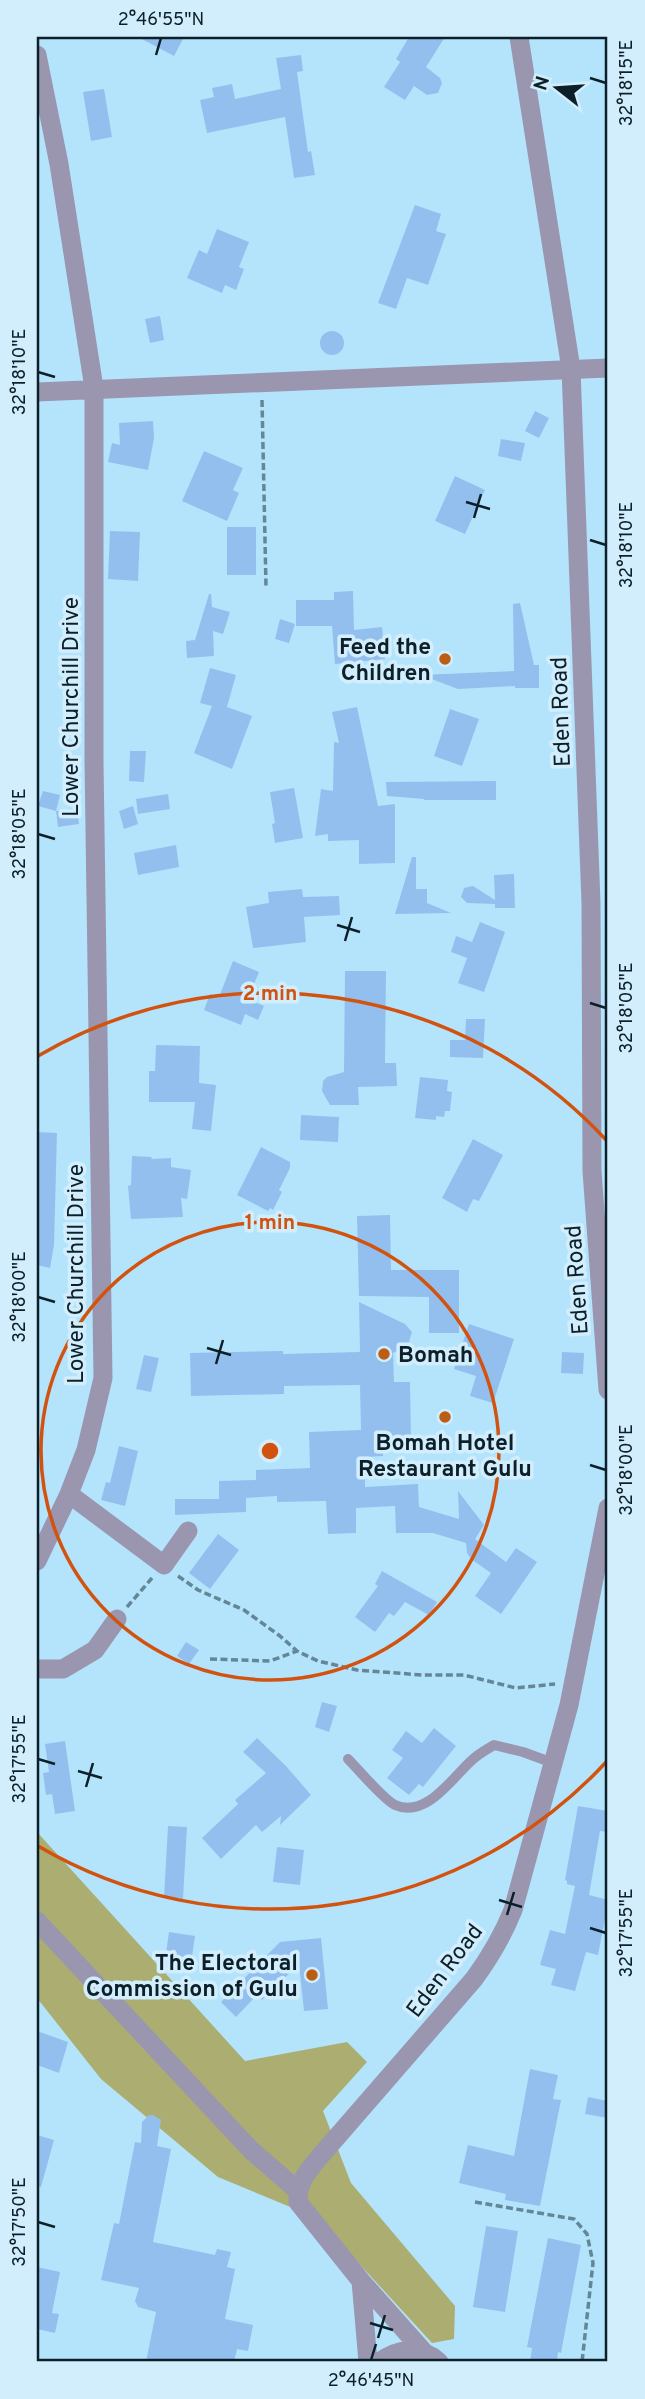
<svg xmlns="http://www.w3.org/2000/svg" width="645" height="2399" viewBox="0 0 645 2399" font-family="Overpass,sans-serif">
<rect width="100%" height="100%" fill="#b4e4fc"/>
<path fill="#abae70" d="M37 1832 245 2061 347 2042 367 2062 323 2111 351 2183 455 2306 454 2339 432 2343 317 2218 218 2177 101 2079 37 1998Z"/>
<path fill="#93bfef" d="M138 37H184L174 56Z
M409 37H445L426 67 440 78 442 83 438 93 427 95 414 86 405 100 384 87 400 62 396 59Z
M301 55 303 71 297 72 308 152 311 151 315 175 294 178 285 117 207 133 200 100 214 97 212 88 232 84 235 99 281 89 276 58Z
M104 89 112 137 91 141 83 92Z
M415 205 441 214 436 231 446 234 428 285 407 278 396 309 378 303Z
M217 229 249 242 239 267 244 269 236 290 225 285 222 293 187 278 199 250 207 254Z
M160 316 164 340 150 343 145 319Z
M320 343a12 12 0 1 1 24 0a12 12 0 1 1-24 0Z
M535 411 549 418 539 438 525 431Z
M153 421 154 438 148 470 108 462 112 443 120 445 119 423Z
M501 439 525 443 521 461 498 456Z
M204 451 243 468 233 490 239 493 227 521 182 501Z
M455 476 485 490 465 534 435 521Z
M227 527H256V575H227Z
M110 531 140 532 138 581 108 579Z
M353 591 354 630 382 627 385 659 335 664 332 626H296V600H334V592Z
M209 594H211L212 607 230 612 223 634 213 631 214 656 187 658 186 641 195 640Z
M520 603 534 665H539V688H515V686L458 689 421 675 514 671 513 604Z
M280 619 295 624 289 643 275 639Z
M210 668 236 675 227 707 252 716 232 769 194 753 212 706 200 703Z
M357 707 378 806 395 804V863L359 864V840L328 841V834L315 836 321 789 333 791 334 742 339 743 332 712Z
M450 709 479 719 462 766 434 756Z
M130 751H146L144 782 129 781Z
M496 781V800H424V799L387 796 386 782Z
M294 788 303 838 275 843 272 824 275 823 270 792Z
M43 791 60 795 56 811 38 806Z
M168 794 170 809 138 814 136 799Z
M133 806 138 824 124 829 119 811Z
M77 808 79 824 58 827 56 811Z
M176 845 179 867 138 875 134 853Z
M412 857H416V889H427V903L451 913 395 914Z
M514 874 515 908H495V904L467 903 461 897 464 888 473 886 495 900 494 875Z
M302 889 303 897 339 896 340 915 304 917 306 942 253 948 246 907 269 903 268 892Z
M480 922 505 932 484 992 458 983 467 958 451 952 456 936 472 942Z
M233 961 259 972 248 999 264 1006 258 1020 245 1014 241 1025 204 1010 210 994 219 997Z
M345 971H386L385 1063H396L397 1086 358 1087 359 1105H330L322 1091 323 1081 327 1077 344 1072Z
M466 1019H485L483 1058 450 1057V1040H465Z
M156 1045 200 1046 199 1083 216 1085 211 1131 192 1129 195 1102H149V1071H155Z
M420 1077 448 1080 447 1091 452 1092 450 1111H445L444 1117 436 1116V1120L415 1118Z
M301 1115 339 1117 338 1142 300 1140Z
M37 1132 57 1133 54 1245 50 1268 37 1265Z
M473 1139 503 1155 479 1201 473 1199 467 1212 442 1198Z
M261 1147 290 1162V1168L279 1190 282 1192 273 1210 270 1208 268 1211 237 1195Z
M132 1156 152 1157 151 1159 171 1158V1167L191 1170 187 1199 181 1198 183 1217 131 1219 128 1186 131 1185Z
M390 1215 391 1270H459V1333H429V1297L359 1296 357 1216Z
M359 1302 405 1324 412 1332 409 1342 405 1347 393 1353 394 1382H410L411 1440 383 1441V1456L365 1457V1487L418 1484 419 1507 459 1519 458 1491 484 1525 475 1539 506 1562 516 1548 537 1562 501 1614 475 1596 491 1573 471 1559 467 1553 466 1543 433 1533H396L395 1506 356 1508V1533L328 1534 326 1501 277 1502V1496L246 1498V1512L175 1515V1499H219V1481L256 1480V1470L310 1468 309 1432 361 1430 360 1385 284 1386V1394L191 1396 190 1353 283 1351V1354L360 1352Z
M469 1324 514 1339 493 1403 470 1396 476 1376 454 1369Z
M562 1352 584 1353 583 1374 561 1373Z
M144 1355 159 1358 151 1392 136 1389Z
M119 1446 138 1451 125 1506 101 1500 106 1482 110 1483Z
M218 1534 239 1550 210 1589 189 1573Z
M382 1571 437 1602 429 1615 405 1602 394 1616 389 1613 375 1632 355 1617 378 1586 375 1584Z
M186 1642 199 1650 189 1664 177 1656Z
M322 1702 337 1706 329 1732 315 1727Z
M434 1728 456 1746 423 1787 419 1784 409 1795 387 1778 403 1758 392 1750 406 1731 422 1743Z
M257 1738 286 1766 311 1795 280 1825 281 1816 262 1832 256 1825 221 1859 202 1838 238 1804 235 1800 266 1773 243 1752Z
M65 1741 75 1811 55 1814 52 1794 46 1795 43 1773 49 1772 45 1744Z
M578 1806 608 1811V1832L600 1831 589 1895 608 1900V1903L598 1955 586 1952 575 1991 551 1985 556 1969 540 1965 550 1930 565 1934 575 1886 567 1884V1881L565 1880Z
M168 1826 187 1827 183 1899 164 1898Z
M277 1847 304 1850 300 1885 273 1882Z
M169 1932 195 1936 190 1970 164 1967Z
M321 1938 328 2009 304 2011 299 1964 262 2000 257 1995 236 2017 221 2002 280 1942Z
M37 2031 68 2042 59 2073 37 2065Z
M530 2069 558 2075 553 2099 561 2100 540 2206 505 2200 506 2194 459 2183 468 2145 514 2156Z
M588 2097 608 2101V2118L585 2114Z
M149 2115H153L161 2120 157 2146 171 2149 153 2242 215 2255 217 2249 231 2252 227 2267 235 2269 225 2319 253 2325 248 2351 237 2349 234 2362H146L156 2312 138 2307 135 2301 139 2288 101 2280 114 2223 119 2224 135 2142 141 2143 142 2122Z
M37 2135 54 2140 41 2187 37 2186Z
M486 2226 518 2231 505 2312 473 2307Z
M548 2238 581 2245 561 2353 558 2352 557 2362H530L532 2348 527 2347Z
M37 2267 60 2272 52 2313 59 2314 55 2333 37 2329Z"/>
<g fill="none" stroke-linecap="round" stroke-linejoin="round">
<path stroke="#648697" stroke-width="3.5" stroke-dasharray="7 3.5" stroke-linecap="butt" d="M262 400 266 587
M178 1576 198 1590 244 1610 280 1636 297 1651 318 1661 357 1670 422 1675H464L516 1688 555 1684
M127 1607 152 1578
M210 1659 270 1661 297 1651
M475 2202 574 2219 587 2234 593 2263 582 2362"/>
<path stroke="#9a96b0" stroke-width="10" d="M348 1759C358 1769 384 1800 395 1805 426 1819 452 1778 471 1761 478 1754 486 1750 494 1745L523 1752 553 1763"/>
<path stroke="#9a96b0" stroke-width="19" d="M37 55 59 164 94 388V761L103 1378 86 1450 69 1494 37 1561
M37 392 608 368
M69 1494 164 1565 188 1531
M37 1669H63L95 1650 117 1619
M37 1921 251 2150 297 2190"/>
<path stroke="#9a96b0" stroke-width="19" d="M519 37 571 369 591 903 592 1171 608 1390
M361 2281 368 2362
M424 2352 361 2281 298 2202C297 2184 306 2174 316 2161L474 1979C490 1957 503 1935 513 1910L569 1705 608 1508
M379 2362C399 2348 420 2345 439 2362"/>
</g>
<path fill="none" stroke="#0d2029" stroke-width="2.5" d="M156 55 161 38M590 78 606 83M38 372 55 377M466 502 490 509M474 518 481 494M590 540 606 545M38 834 55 839M337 925 360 932M345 941 352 917M590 1003 606 1008M38 1297 55 1302M207 1348 231 1355M216 1364 223 1340M590 1465 606 1470M38 1759 55 1764M78 1771 102 1778M86 1787 93 1763M499 1900 522 1907M507 1915 514 1892M590 1928 606 1933M38 2222 55 2227M370 2323 393 2330M378 2338 385 2315M371 2360 376 2344"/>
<g fill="none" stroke="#d2530f" stroke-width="3.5">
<circle cx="270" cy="1451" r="229"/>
<path d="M608 1760A458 458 0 0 1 38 1846M38 1056A458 458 0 0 1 608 1142"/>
</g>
<g fill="#bc5d15" stroke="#d2eefd" stroke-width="2.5">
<circle cx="445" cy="659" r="7"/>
<circle cx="384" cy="1354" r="7"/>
<circle cx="445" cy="1417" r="7"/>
<circle cx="312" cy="1975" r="7"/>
</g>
<g text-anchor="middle" stroke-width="7" stroke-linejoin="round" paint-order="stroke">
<g font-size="23" font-weight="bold" fill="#0d2029" stroke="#d2eefd" text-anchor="end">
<text x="431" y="654">Feed the<tspan x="431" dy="26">Children</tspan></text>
<text x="398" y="1362" text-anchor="start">Bomah</text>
<text x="445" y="1450" text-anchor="middle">Bomah Hotel<tspan x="445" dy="26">Restaurant Gulu</tspan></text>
<text x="298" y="1970">The Electoral<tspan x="298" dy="26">Commission of Gulu</tspan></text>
</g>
<g font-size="23" fill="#0d2029" stroke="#d2eefd">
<text transform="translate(70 707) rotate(-90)" y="8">Lower Churchill Drive</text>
<text transform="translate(560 712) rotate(-92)" y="8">Eden Road</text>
<text transform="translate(75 1274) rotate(-90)" y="8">Lower Churchill Drive</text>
<text transform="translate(576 1280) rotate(-94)" y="8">Eden Road</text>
<text transform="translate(444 1970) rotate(-53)" y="8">Eden Road</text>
</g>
</g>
<circle cx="270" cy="1451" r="10" fill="#d2530f" stroke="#d2eefd" stroke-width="3.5"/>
<g font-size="21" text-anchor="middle" font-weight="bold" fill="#d2530f" stroke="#d2eefd" stroke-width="7" stroke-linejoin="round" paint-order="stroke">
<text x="270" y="1000">2 min</text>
<text x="270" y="1229">1 min</text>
</g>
<rect width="645" height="2399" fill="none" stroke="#d2eefd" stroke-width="77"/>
<g transform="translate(557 88) rotate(287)" stroke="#d2eefd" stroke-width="5" paint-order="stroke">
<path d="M0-5L12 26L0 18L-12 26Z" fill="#0d2029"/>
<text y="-10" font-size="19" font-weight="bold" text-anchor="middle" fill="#0d2029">N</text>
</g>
<rect x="38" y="38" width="568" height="2322" fill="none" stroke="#0d2029" stroke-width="2.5"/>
<g font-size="18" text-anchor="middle" fill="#0d2029">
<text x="161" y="25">2°46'55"N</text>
<text transform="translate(626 83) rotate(-90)" y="6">32°18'15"E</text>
<text transform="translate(19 372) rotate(-90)" y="6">32°18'10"E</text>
<text transform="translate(626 545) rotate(-90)" y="6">32°18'10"E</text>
<text transform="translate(19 834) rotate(-90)" y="6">32°18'05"E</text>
<text transform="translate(626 1008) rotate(-90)" y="6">32°18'05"E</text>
<text transform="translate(19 1297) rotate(-90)" y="6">32°18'00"E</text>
<text transform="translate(626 1470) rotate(-90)" y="6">32°18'00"E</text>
<text transform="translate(19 1759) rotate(-90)" y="6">32°17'55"E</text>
<text transform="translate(626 1933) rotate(-90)" y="6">32°17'55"E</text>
<text transform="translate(19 2222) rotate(-90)" y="6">32°17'50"E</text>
<text x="371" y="2386">2°46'45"N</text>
</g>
</svg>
